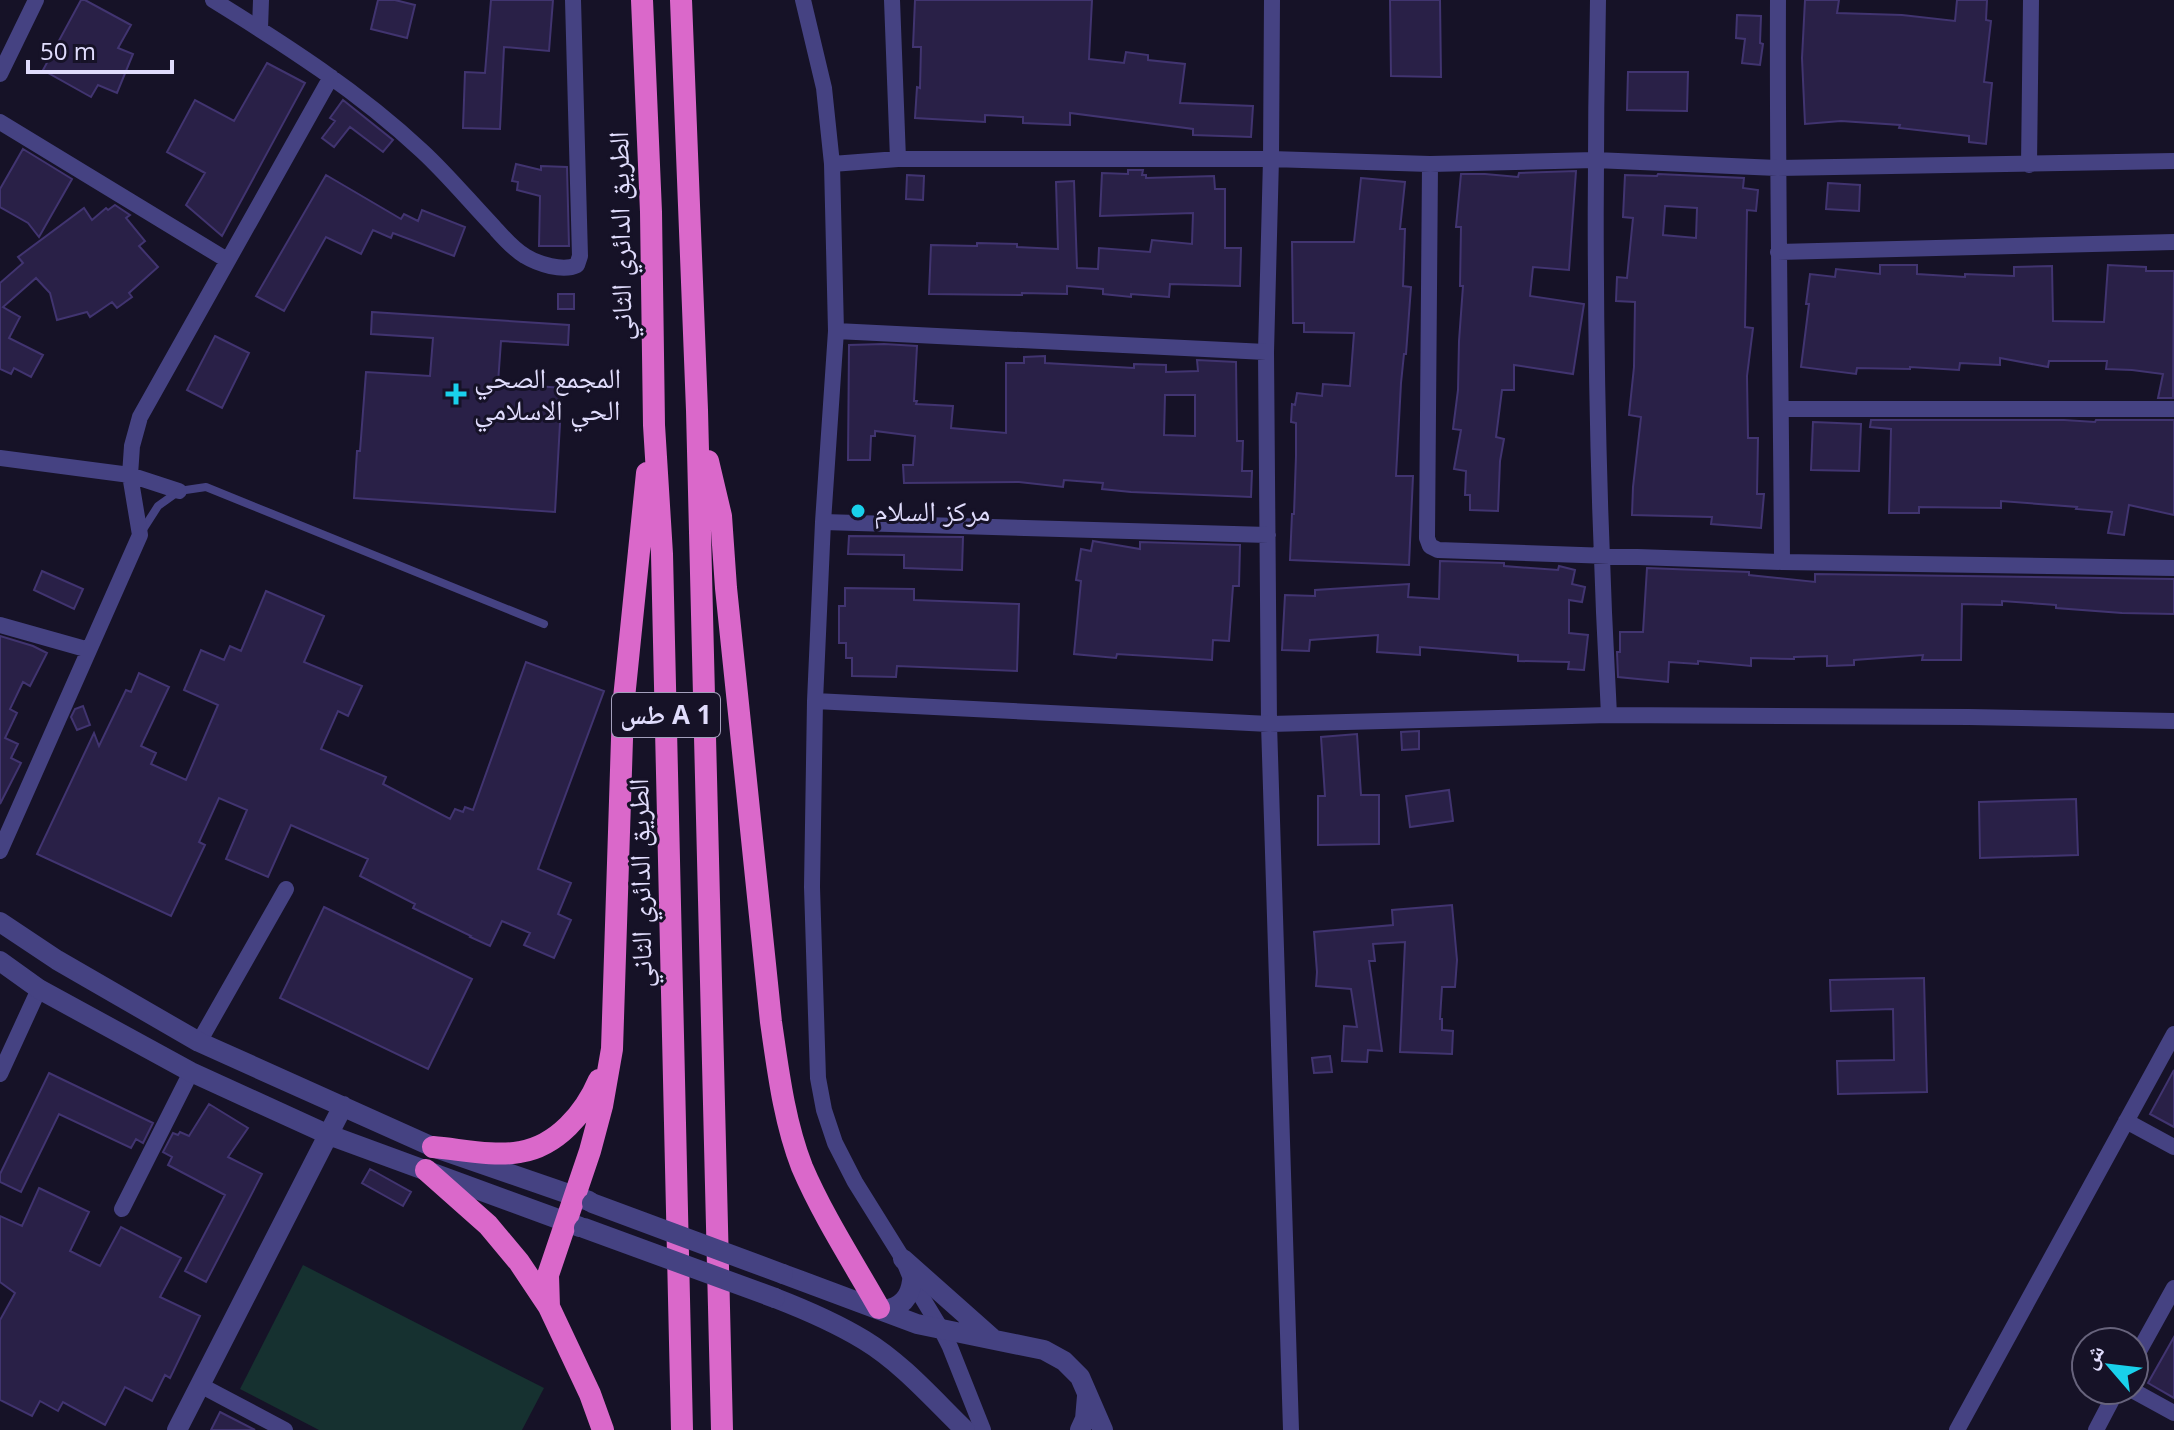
<svg xmlns="http://www.w3.org/2000/svg" width="2174" height="1430" viewBox="0 0 2174 1430" font-family="'Open Sans','Noto Naskh Arabic',sans-serif">
<rect width="100%" height="100%" fill="#161227"/>
<path fill="#163130" d="M303 1265 544 1388 522 1430H319L240 1389Z"/>
<path fill="#292047" stroke="#413470" stroke-width="2" fill-rule="evenodd" d="M81 0H85L131 25 118 48 133 54 117 93 98 85 91 97 43 70Z
M378 0H395L415 5 407 38 371 29Z
M491 0H553L549 51 504 47 500 129 463 128 465 72 485 73Z
M915 0H1092L1089 59 1124 63 1126 52 1148 55V60L1185 64 1180 103 1253 106 1251 137 1193 135V129L1070 113V125L1023 123V117L985 115V122L915 118 917 87 920 88 921 47H913Z
M1390 0H1440L1441 77 1391 76Z
M1805 0H1839L1837 13 1902 15 1955 21 1957 0H1987L1986 20 1991 21 1984 82 1992 83 1986 144 1969 142V136L1899 128 1900 125 1841 121 1805 124 1802 58Z
M1737 15 1761 16 1760 43 1763 44 1760 65 1742 63 1745 39 1736 38Z
M267 63 305 83 222 236 186 205 205 173 167 152 195 100 234 121Z
M1628 72H1688L1687 111 1627 110Z
M343 100 393 140 383 152 350 127 334 147 322 138 335 121 330 118Z
M23 149 72 179 39 237 28 223 0 207V189Z
M516 164 541 170V166L567 167 569 246H539L540 196 517 190 518 182 512 181Z
M1128 170H1143L1142 175H1146V178L1214 176 1215 189H1225V248H1241L1240 286 1170 284 1169 297 1131 294V297L1103 294V289L1067 286V294L1022 293V295L929 294 931 245 977 246V243L1017 244V247L1058 249 1056 182 1074 181 1077 268 1098 269 1099 248 1150 252 1152 240 1192 244 1193 213 1100 216 1102 173 1128 174Z
M1576 171 1569 270 1533 267 1530 296 1584 304 1573 374 1514 365V390H1502L1496 437 1504 439 1500 461 1498 511 1470 510V495H1465L1466 471 1454 469 1461 430 1453 429 1458 390 1459 341 1463 286H1460L1461 227H1456L1461 174H1485L1518 177 1519 173Z
M1658 174 1744 178 1743 188 1758 190 1756 211 1747 210 1745 327 1753 328 1747 376 1748 438H1758L1757 494H1764L1761 528 1711 524 1712 517 1632 515 1633 487 1641 417 1629 415 1634 367 1635 302 1616 301 1617 277 1627 278 1633 218 1623 217 1625 175 1657 176ZM1665 206 1697 208 1696 238 1663 235Z
M326 175 401 219 404 214 418 221 422 210 465 227 454 256 393 233 391 238 373 230 361 254 326 237 284 311 256 296Z
M907 175 924 176 923 200 906 199Z
M1361 178 1405 182 1400 229H1405L1403 286 1411 287 1406 354H1404L1401 383 1396 476H1413L1409 565 1290 560 1292 514H1294L1296 456V423L1291 422 1292 404 1295 405 1297 393 1322 396 1323 384 1350 386 1354 333 1304 332V323H1293L1292 242H1354Z
M1828 183 1860 185 1859 211 1826 209Z
M115 205 130 215 126 218 145 241 139 246 158 267 129 293 132 297 117 308 112 302 90 317 87 312 57 320 50 293 36 278 3 307 20 317 9 338 43 355 31 377 14 368 11 374 0 369V283L23 263 18 257 84 208 92 220 106 208 108 210Z
M1880 265H1917V274L1965 277V274L2014 276V267L2052 266 2053 321 2104 322 2108 265 2146 267V271H2174L2173 398H2158L2163 374 2132 370 2106 369 2107 361H2049L2048 367 2000 358V365L1960 363 1959 370 1910 367V369L1857 368 1856 374 1801 367 1809 304H1806L1810 274 1835 277 1836 269 1880 274Z
M558 294H574V309H558Z
M372 312 569 325 568 345 501 341 498 383 562 388 555 512 354 498 357 451H360L366 372 430 376 433 338 371 334Z
M215 336 249 353 222 408 187 390Z
M884 344 917 346 914 401H917L916 404 953 406 951 428 1006 433V363H1024V357L1045 356V363L1134 368V364L1166 365V372L1198 371 1197 360 1236 362 1237 441H1243L1242 471H1252L1251 497 1131 492 1102 489 1103 483 1064 480 1063 487 1019 482 904 483 903 465H913L915 436 875 431V436H871L870 460H848L849 345ZM1165 395H1195V436L1164 435Z
M1871 420H2064L2095 422 2096 420H2174V515L2129 505 2124 535 2108 533 2112 512 2076 509 2077 507 2001 501V508L1919 507V513H1889L1891 429 1870 427Z
M1813 422 1861 424 1859 471 1811 470Z
M849 536 963 537 962 570 904 568V555L848 554Z
M1093 541 1140 549V542L1240 545 1239 586H1233L1229 641 1213 640 1212 660 1117 654 1116 658 1074 654 1081 581 1076 580 1081 549 1091 551Z
M1440 561 1504 563V566L1558 570 1559 566 1575 570 1572 584 1585 587 1582 602 1569 600V633L1588 635 1584 670 1568 669 1569 662 1518 661V655L1420 647V655L1377 652 1378 635 1310 640 1309 651 1282 650 1285 595 1315 596V590L1409 584 1408 597 1439 599Z
M1647 568 1749 572V575L1815 582V574L2174 579V614L2122 613 2056 608V605L2002 601V605L1962 604 1961 660H1922L1923 655 1854 660V665L1827 666V656L1794 657V659L1751 658V666L1698 661V664L1669 662 1668 682 1618 677 1617 652H1620V632H1643Z
M42 571 83 589 74 609 34 590Z
M845 588 914 589V600L1019 604 1017 671 897 666 896 677 852 676V658H846V643H839V606H845Z
M266 591 324 616 304 662 362 686 348 716 338 711 321 749 386 777 383 784 450 819 455 809 463 812 465 807 473 810 526 662 604 691 538 869 571 883 558 914 571 920 554 958 524 945 530 933 502 921 490 946 470 937 471 936 413 908 415 904 360 876 368 859 291 825 268 877 226 859 247 810 219 798 199 842 205 845 171 916 37 854 94 733 99 746 126 690 131 692 139 673 169 687 141 746 156 753 151 764 186 780 218 705 184 690 201 650 224 660 230 646 241 651Z
M0 636 33 646 47 653 30 686 23 682 10 709 17 713 5 738 18 744 11 758 21 763 0 804Z
M83 706 90 725 77 730 71 717 75 709Z
M1419 731V749L1402 750 1401 732Z
M1357 734 1361 795H1379V844L1318 845V796H1325L1321 737Z
M1449 790 1453 821 1410 827 1406 796Z
M2076 799 2078 855 1980 858 1979 802Z
M1452 905 1457 960 1455 987H1442L1440 1019H1442V1030L1453 1031 1452 1054 1400 1052 1405 942 1373 944 1375 961H1369L1382 1051 1368 1050 1367 1062 1342 1061 1344 1026 1357 1027 1351 989 1316 986 1317 972 1314 932 1393 925 1392 910Z
M324 907 472 979 428 1069 280 998Z
M1924 978 1927 1092 1838 1094 1837 1061 1894 1060 1893 1009 1831 1011 1830 980Z
M1330 1056 1332 1072 1314 1073 1312 1058Z
M2174 1070V1127L2150 1114Z
M49 1073 153 1123 143 1143 136 1139 131 1148 59 1114 21 1192 0 1182V1174Z
M209 1104 248 1128 228 1157 262 1174 206 1282 185 1271 225 1195 168 1165 172 1157 163 1152 173 1133 178 1135 180 1132 189 1136Z
M370 1169 411 1192 403 1206 362 1183Z
M39 1188 89 1212 70 1251 100 1266 121 1227 181 1258 160 1297 200 1316 170 1378 165 1375 152 1401 125 1387 105 1425 63 1402 58 1411 40 1401 32 1416 0 1400V1320L15 1293 0 1282V1216L22 1226Z
M2174 1337V1398L2148 1383Z
M220 1412 255 1430H211Z"/>
<g fill="none" stroke-linecap="round" stroke-linejoin="round">
<path stroke="#454282" stroke-width="8" d="M142 531 158 506 179 491 206 487 544 624"/>
<path stroke="#454282" stroke-width="16" d="M213 0C286 45 359 92 422 151 447 174 470 202 494 227 503 237 513 249 525 256 538 264 563 272 577 265L580 256 573 0
M803 0 824 88 832 164 836 331 823 522 815 701 812 887 818 1078 824 1110 835 1143 855 1182 903 1259 912 1281 941 1329 950 1347 983 1430
M892 0 898 159
M1272 0 1271 159 1266 352 1269 724 1291 1430
M1598 0C1593 238 1596 477 1609 715
M1778 0C1777 187 1781 374 1782 562
M260 29 261 0
M0 74 36 0
M0 122 227 260
M832 164 898 159H1271L1430 164 1595 160 1777 168 2174 161
M1430 164 1427 538 1430 546 1438 550 1782 562 2174 568
M2029 165 2031 0
M1778 252 2174 242
M836 331 1266 352
M1782 409H2174
M0 458 130 475 179 491
M823 522 1268 535
M0 625 89 650
M815 701 1269 724 1609 715 1969 717 2174 721
M0 851 140 535 130 475 132 446 140 417 331 77
M199 1042 286 889
M0 1074 39 989
M2126 1121 2174 1147
M122 1209 191 1072
M2134 1360 2174 1288
M200 1385 285 1430
M2132 1390 2174 1413
M1957 1430 2174 1034
M2096 1430 2117 1390"/>
<path stroke="#454282" stroke-width="20" d="M0 922 57 960 199 1042 433 1147 589 1201
M0 961 39 989 191 1072 329 1135 580 1227
M903 1259 992 1338
M783 1274 917 1324 1044 1350 1064 1361 1080 1377 1103 1430
M775 1298C806 1310 836 1323 864 1340 902 1363 933 1399 965 1430
M885 1310C901 1307 910 1298 912 1281
M177 1430 343 1106
M1080 1430 1085 1419 1087 1396"/>
<path stroke="#da68ca" stroke-width="22" d="M642 0 651 212 654 425 662 554 682 1430
M681 0 697 410 722 1430
M708 461 721 516 726 588 771 1022C778 1070 784 1121 802 1167 823 1216 853 1262 879 1308
M433 1147C459 1149 494 1157 520 1152 557 1146 585 1113 599 1080
M426 1170 488 1225 519 1262 549 1307
M603 1430 590 1394 549 1307 548 1275 590 1151 602 1106 612 1049 623 708 647 473"/>
<path stroke="#454282" stroke-width="20" d="M592 1203 783 1274
M584 1228 775 1298"/>
</g>
<g fill="#19d1eb" stroke="#161227" stroke-width="3">
<path d="M452 382h8v8h8v8h-8v8h-8v-8h-8v-8h8z"/>
<circle cx="858" cy="511" r="8"/>
</g>
<g text-anchor="middle" stroke-width="6" stroke-linejoin="round" paint-order="stroke">
<rect fill="#161227" stroke="#a39fbc" stroke-width="2" x="612" y="693" width="108" height="44" rx="6"/>
<g font-size="26" font-weight="bold" fill="#e0dcfc">
<text x="666" y="724">طس A 1</text>
</g>
<g font-size="28" fill="#e0dcfc" stroke="#161227">
<text transform="translate(620 236) rotate(-91)" y="10">الطريق الدائري الثاني</text>
<text transform="translate(640 883) rotate(-91)" y="10">الطريق الدائري الثاني</text>
</g>
<g font-size="28" fill="#e0dcfc" stroke="#161227" text-anchor="start">
<text x="474" y="388">المجمع الصحي<tspan x="474" dy="32">الحي الاسلامي</tspan></text>
<text x="874" y="521">مركز السلام</text>
</g>
</g>
<g transform="translate(2110 1366) rotate(298)"><circle r="38" fill="#161227" stroke="#67637c" stroke-width="2"/>
<path d="M0-6L14 30L0 20L-14 30Z" fill="#19d1eb"/>
<text y="-12" font-size="22" font-weight="bold" text-anchor="middle" fill="#e0dcfc">ش</text>
</g>
<path d="M28 60v12h144v-12" fill="none" stroke="#e0dcfc" stroke-width="4"/>
<text x="40" y="60" font-size="24" fill="#e0dcfc" stroke="#161227" stroke-width="6" paint-order="stroke">50 m</text>
</svg>
